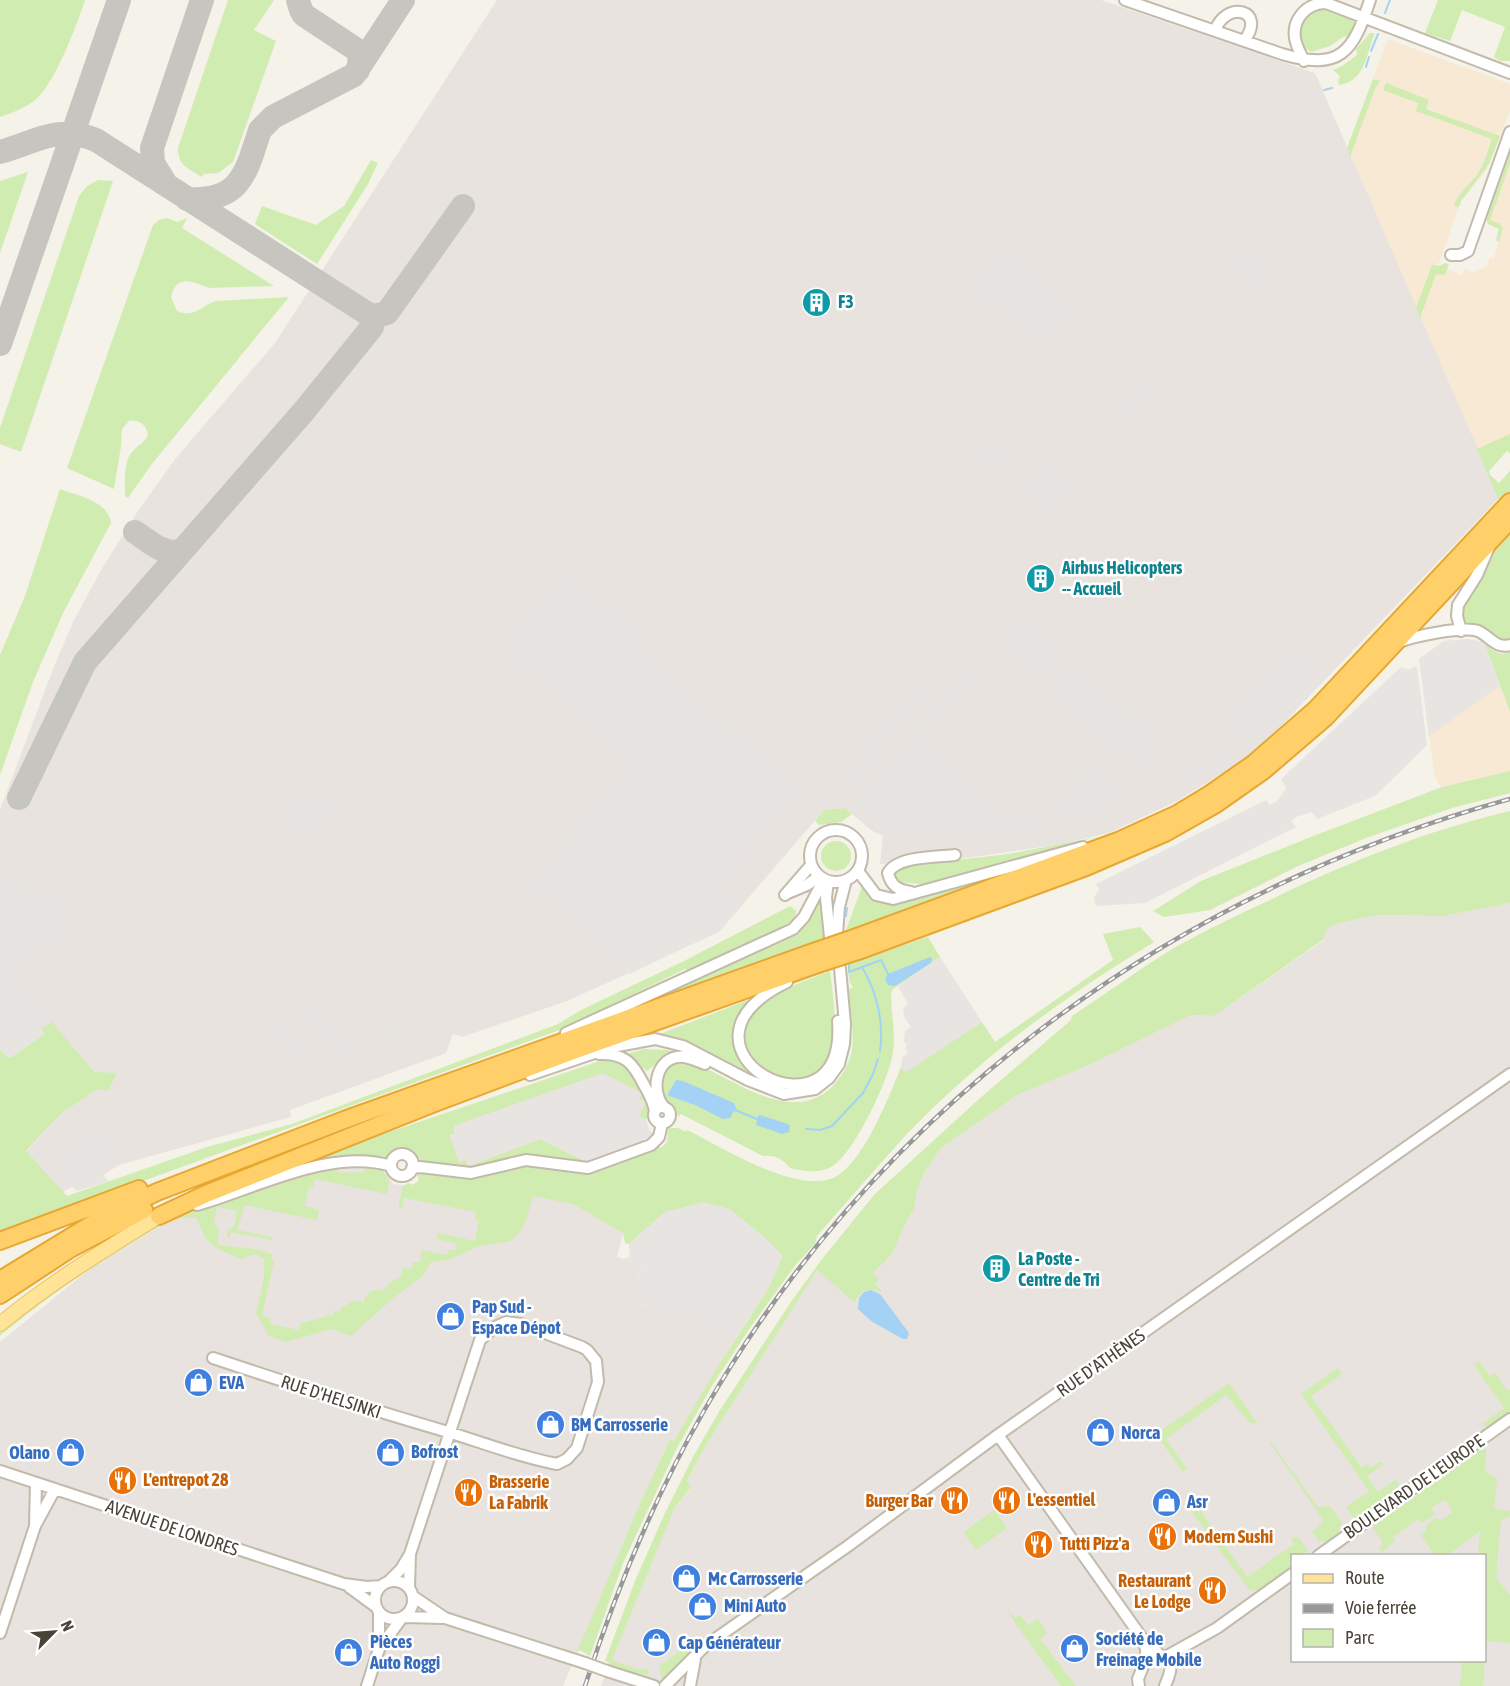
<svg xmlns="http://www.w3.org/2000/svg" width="1510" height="1686" viewBox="0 0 1510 1686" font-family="'Asap Condensed',sans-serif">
<rect width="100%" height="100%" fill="#f5f2e9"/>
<path fill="#f8e9d4" d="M1388 39 1510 84V110L1493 154 1485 172 1461 201 1438 265 1462 275 1464 269 1473 272 1487 266 1490 257 1494 258 1503 228 1500 224 1489 220 1510 165V443L1479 454 1347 148Z
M1468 639 1484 642 1510 712V771L1442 787 1438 783 1434 773 1419 660 1444 641Z"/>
<path fill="#e8e3de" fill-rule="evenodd" d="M497 0H1101L1315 73 1499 498 1256 752 1177 801 1109 833 1055 845 954 860 880 864 883 836 871 830 845 808 824 810 719 932 567 1001 462 1037 453 1034 446 1053 290 1110 291 1117 119 1165 89 1184 79 1182 63 1192 26 1152 62 1113 98 1089 94 1073 52 1023 45 1034 0 1050V810L55 664 74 620 103 567 138 511 176 458 275 343Z
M1510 903V1686H601L675 1507 691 1489 687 1482 706 1445 751 1373 817 1269 855 1303 861 1293 868 1289H876L884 1294 875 1283 873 1272 884 1263 893 1252 904 1226 914 1209 917 1191 923 1175 941 1148 1019 1094 1087 1066 1191 1015 1214 1016 1324 940 1325 931 1333 925 1375 915 1443 916ZM1292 1556H1484V1660H1292Z
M363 1166 379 1169 388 1175 393 1184 410 1186 423 1179 575 1198 623 1233 617 1257 642 1265 632 1295 637 1303 737 1336 674 1441 670 1440 643 1496 563 1686H0V1342L91 1268 170 1220 334 1167Z"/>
<path fill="#d0ecb0" d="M0 0H85C76 27 55 84 34 101 24 108 12 113 0 117Z
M228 0H274L254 30 276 41 233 162 218 173 204 174 202 177C188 168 178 166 178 148Z
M1438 0H1510V61H1500L1494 57 1505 27 1462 10 1450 41 1425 33Z
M1322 8 1354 19 1355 24 1350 36 1343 37 1330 46 1311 52 1301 44C1297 24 1304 14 1322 8Z
M1370 33H1375C1366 53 1366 81 1339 85L1338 81 1340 76 1333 70 1342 66 1357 55 1356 49Z
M1373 79 1380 81 1375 89 1350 157 1347 148Z
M1386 83 1429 100 1426 109 1500 136 1489 164 1461 201 1459 207 1454 206C1458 193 1469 185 1477 175 1484 164 1488 151 1492 139L1416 111 1418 103 1383 90Z
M1510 150V164L1490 220 1500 224 1503 228 1499 242 1496 240 1499 229 1488 224 1486 218Z
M371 160 378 163 368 184 317 264 255 224 262 206 316 225 344 206Z
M28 172 0 253V181Z
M98 180 113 181 21 452 0 444V428L79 196 87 186Z
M167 218 177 222 187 218 182 228 274 286 210 288C194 283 177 272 171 297L177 311C194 319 202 305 216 301L289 297 151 465 128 498 125 496C125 484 123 462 132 452 137 445 145 444 148 434 146 425 139 419 129 421L122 429 121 446 114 489 67 468 153 225 159 220Z
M1445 263 1449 264 1445 275 1436 274 1420 318 1416 308 1432 265 1439 266Z
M1510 434V453L1507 451 1489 471 1490 475 1499 483 1510 471V491L1500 503 1477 449Z
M60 489C78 496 107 500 111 523L63 613 33 682 0 775V655L25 596Z
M1510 532V643L1505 644 1465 624C1461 619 1460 612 1461 606 1463 592 1499 544 1510 532Z
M1484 642C1491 650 1499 657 1510 652V712Z
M1510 771V793L1452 808 1366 838 1296 867 1210 910 1164 917 1153 911 1201 881 1316 835 1442 787Z
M845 808 852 814 841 822 819 825 815 821 824 810Z
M1510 811V903L1443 916 1375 915 1333 925 1325 931 1324 939 1214 1016 1191 1015 1087 1066 1019 1094 941 1148 923 1175 917 1191 914 1209 904 1226 893 1252 884 1263 873 1272 879 1280 875 1283 884 1294C873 1287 861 1287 855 1303L817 1270 706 1445 687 1481 691 1488 675 1507 612 1660 637 1669 649 1670V1673L643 1677 608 1664 609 1662 605 1661 635 1581 665 1513 694 1455 720 1410 791 1302 822 1259 875 1194 979 1099 1071 1020 1072 1016C1106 994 1139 969 1174 948 1207 929 1242 913 1276 897 1351 861 1429 830 1510 811Z
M1102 836 1034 853 927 885 900 882 895 875 899 868 907 866 1008 854Z
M821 856a15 15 0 1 1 30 0a15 15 0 1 1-30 0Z
M1037 864 858 927 846 930 862 887 878 901 895 903Z
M819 901H822L828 937 646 1004 645 1001 795 935 812 917Z
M790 906 796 911 795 919 780 929 688 970 685 969 565 1028 0 1233V1050L10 1058 44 1034 41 1029 52 1022 94 1072 117 1073 108 1091 98 1089 62 1113 26 1151 67 1196 207 1147 292 1124 558 1024 581 1010 684 961Z
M1140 927 1154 942C1065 996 977 1060 905 1136 875 1169 846 1203 817 1236L815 1244 797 1263 752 1325 713 1384 676 1450 623 1563 590 1656 580 1650 577 1652 643 1496 670 1440 674 1441 710 1379 769 1287 665 1212 629 1244 625 1243 623 1233 573 1204 533 1196C529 1207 527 1222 520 1232 510 1248 492 1241 477 1247 462 1253 449 1263 432 1261L422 1276 391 1300 351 1336 331 1329 286 1342 269 1336 256 1313 264 1277V1259L255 1254 242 1259C216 1248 206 1247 197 1218H180L167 1222C108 1256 52 1292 0 1336V1331L32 1304 136 1234 180 1214 299 1174 335 1168 339 1173 363 1172 367 1168 383 1171 389 1181 387 1194 315 1179 313 1187H309L305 1206 319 1210 317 1220 245 1205 237 1230 272 1237V1240L231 1232 229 1238H227V1231L234 1226 237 1211 217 1207 214 1222 219 1230 217 1242 219 1245 255 1249 272 1254 271 1260 275 1261 273 1265 262 1316 271 1318 270 1324 299 1330 301 1323 326 1317 327 1315 333 1316 334 1311H340L341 1308 355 1300 364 1303 365 1296 368 1297V1293L377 1289 382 1291 388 1286 389 1283 401 1276 403 1267 412 1269 413 1262H420L422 1250 447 1255 449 1249 455 1250 456 1243 437 1239 438 1233 475 1241 479 1221 475 1220 476 1212 404 1198 402 1208 398 1207 403 1186 408 1183 413 1185 419 1180 417 1174 421 1173 471 1179 528 1165 590 1173 658 1146 661 1148 667 1142 668 1128H678L686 1132 687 1130C722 1147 804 1200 840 1174 866 1155 889 1097 901 1067L905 1072 982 1022 995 1042 1113 960 1103 934Z
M928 937 940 957 893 989 891 993C891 1013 896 1032 893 1052 890 1078 853 1156 831 1167 818 1174 803 1171 790 1168 782 1159 776 1155 763 1156L681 1114 679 1116C659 1101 659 1093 663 1069 666 1067 671 1063 674 1061 686 1057 699 1065 709 1070 746 1088 796 1123 833 1086 842 1076 850 1063 852 1049 854 1030 850 1009 849 989L853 988 849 980 848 964Z
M830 971C833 999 840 1031 828 1058 820 1076 800 1082 782 1079 777 1078 772 1078 769 1075 750 1061 734 1033 754 1012 774 991 804 981 830 971Z
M751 999C736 1017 732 1043 744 1064 746 1068 750 1072 752 1076L660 1034Z
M644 1049 668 1050 676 1053 664 1057 647 1071 623 1055Z
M612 1057 632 1069 650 1109 646 1120 638 1116 454 1126 459 1162 465 1159 468 1166 540 1139 587 1162 652 1137 650 1131 655 1134 653 1139 588 1164 541 1158 472 1170 424 1164 414 1153 404 1148 394 1151 387 1160 342 1157 318 1161 312 1160V1158Z
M1479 1361 1490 1376 1495 1373 1507 1390 1510 1389V1413L1489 1428 1482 1424 1504 1408 1474 1365Z
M1338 1368 1342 1374 1311 1396 1362 1468 1367 1464 1371 1468 1380 1462 1384 1464 1367 1476 1378 1492 1395 1480 1400 1483 1398 1485V1493L1362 1518 1353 1517 1346 1507 1369 1491 1301 1394Z
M1229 1383 1258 1424 1249 1422 1226 1395 1166 1439 1187 1469 1183 1472 1156 1434Z
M1271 1442 1318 1507 1330 1506 1343 1524 1339 1527V1534L1328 1542 1322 1540 1320 1542 1312 1532 1324 1521 1270 1443Z
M1486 1446 1485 1472 1497 1478 1494 1509 1510 1511V1516L1501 1520 1496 1578 1510 1595V1643L1486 1641 1483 1686H1460L1462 1661 1484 1660V1556L1478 1555 1480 1531 1448 1555H1435L1420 1535 1427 1530 1425 1527 1437 1517 1440 1521 1453 1512 1445 1499 1437 1505 1435 1504 1431 1509 1435 1514 1422 1523 1418 1519 1393 1537 1395 1541 1382 1552 1379 1547 1383 1543 1372 1527Z
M994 1510 1007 1528 976 1550 963 1532Z
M1197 1510 1201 1511 1247 1577 1294 1544 1291 1539 1293 1537 1299 1538 1308 1551 1305 1555 1292 1556V1568L1259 1591 1253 1590 1250 1591 1192 1512Z
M1007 1608 1015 1618 1020 1615 1028 1625 1038 1619 1047 1633 1040 1639 1076 1686H1061L1015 1623Z
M685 1647 689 1655 672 1675 662 1679 659 1667Z"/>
<path fill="#e7e4e1" d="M1228 239 1245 254 1252 247 1274 269 1255 290 1214 255Z
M1001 245 1073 307 1039 348 969 289 995 259Z
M1140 375 1159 391 1133 422 1128 418 1124 422 1108 410Z
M993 433 1017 454 997 478 985 467 975 478 964 467Z
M1043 456 1073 481 1067 488 1073 494 1051 520 1015 489Z
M565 574 594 600 528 677 496 651Z
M603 596 652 637 645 651 804 790 723 885 742 903 718 931 630 974 525 884 629 763 530 677 597 600 598 601Z
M1016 621 1021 625 1025 621 1063 655 1042 681 1036 676 1032 681 998 652 1003 647 998 643Z
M1468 639 1484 642 1500 686 1429 736 1419 659 1444 641Z
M1294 650 1309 651 1332 672 1253 750 1221 724 1282 652 1288 656Z
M1067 658 1077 663 1152 728 1159 749 1157 764 1152 776 1145 779 1041 688Z
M1417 666 1427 745 1375 796 1317 819 1312 812 1296 817 1291 821 1296 827 1145 903 1096 906 1094 898 1099 889 1096 884 1266 800 1270 805 1277 801 1286 789 1285 785 1281 779 1401 667 1408 670Z
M967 667 979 673 924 738 1012 814 1044 811 1087 762 1126 796 1127 802 1097 815 1056 824 961 840H910L881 832 855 811 860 791Z
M926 673 941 685 858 783 851 778 848 781 840 775Z
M1215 738 1230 751V762L1228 766 1176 798 1173 792 1181 778 1186 775 1183 770 1209 754 1212 759 1214 758V755L1207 752 1204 749Z
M308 787 323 800 326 795 337 804 307 838 287 832 289 828 288 814 282 806 296 788 302 793Z
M0 882 107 887 61 912 74 935 16 966 13 976 48 1014 38 1023 45 1034 10 1058 0 1050Z
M940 957 982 1022 905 1073 901 1067 902 1057 908 1053 905 1048 907 1046 904 1041 905 1031 911 1027 904 1017 903 1008 908 1004 898 986Z
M426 993 456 1018 446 1022 414 996Z
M303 998 364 1048 344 1058 292 1015V1001Z
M273 1019 286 1029 332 1058 338 1057 342 1069H336L311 1055 302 1062 283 1051 265 1035 273 1030Z
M394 1021 399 1033 415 1027 427 1038 401 1047 397 1036 383 1053 377 1041Z
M603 1073 642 1093 640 1099 646 1102 639 1116 646 1120 652 1137 587 1162 540 1139 468 1166 465 1160 459 1162 449 1135 456 1133 453 1126Z
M95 1121 125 1146 100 1173 109 1181 77 1191 51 1171Z
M703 1202 730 1209 764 1237 783 1256 769 1287 737 1336 637 1303 632 1295 642 1265 623 1259 630 1257 629 1244 665 1212Z"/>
<path fill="#a3d2f5" d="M930 957 932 959 931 963 895 986 888 985 885 979 888 974Z
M676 1080 683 1081 734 1103 736 1108 730 1118 723 1119 695 1105 669 1096 668 1094Z
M760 1115 788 1124 790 1126 789 1132 782 1134 756 1125 758 1116Z
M871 1290 880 1294 909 1333 907 1339H903L871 1321 858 1309 859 1298 864 1292Z"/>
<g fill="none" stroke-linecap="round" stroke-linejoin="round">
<path stroke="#a3d2f5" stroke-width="2" d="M1385 13 1390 0
M1371 51 1378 34
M1366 67 1369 57
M1324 90 1332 88
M846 916 847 908
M849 964V972L881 960 888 974
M862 967C877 992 884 1023 880 1051
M735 1110 757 1119
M806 1129 820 1130 832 1126 863 1093 873 1074 878 1059"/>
<path stroke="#c6c5c0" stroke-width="24" d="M298 0 301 10 304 15 357 50 360 59 358 70
M0 152C36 142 58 124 96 140L368 314
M166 184 153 163 152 148 202 0
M187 199C241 202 246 173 260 130L273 117 354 75 403 0
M0 344 119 0
M135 532C149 541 165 557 182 550
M19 798 85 662 304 411 372 327 373 321 368 314 374 316 387 313 463 206"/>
<defs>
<path id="minor" d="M1125 0 1282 54C1340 71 1353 53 1370 0
M1215 31C1225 0 1268 9 1244 41
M1304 61C1301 54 1296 46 1295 38 1292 19 1307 3 1326 3L1510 73
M1451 255H1460L1468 251 1510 132
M1461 631 1457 616 1458 605 1477 575 1489 547
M1399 642C1415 636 1462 626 1478 631 1490 636 1495 649 1510 645
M810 856a26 26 0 1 1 52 0a26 26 0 1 1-52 0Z
M858 871 876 895 893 899 1083 847
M828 881 826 898 830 937
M911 892C898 890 891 886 888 873 897 856 937 857 955 855
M788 893 807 885 819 876
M785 895 811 865
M837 935 839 907 846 880
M787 982C650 1049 848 1153 838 1021
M566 1033 793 929 804 917 824 879
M599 1054C625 1053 633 1063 644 1085 649 1094 654 1102 655 1112
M530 1075 612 1047 655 1039 683 1046 748 1080 784 1094 815 1089 829 1078 839 1064 844 1044 845 1024 840 968
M654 1115a8 8 0 1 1 16 0a8 8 0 1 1-16 0Z
M665 1108C651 1094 654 1061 677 1057 686 1055 697 1061 705 1064
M391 1165a11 11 0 1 1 22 0a11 11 0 1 1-22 0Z
M412 1168 420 1167 471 1173 526 1160 588 1168 651 1145 659 1137 662 1123
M197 1205C254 1189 332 1147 391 1166
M213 1358C291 1384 369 1409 448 1432 484 1443 519 1457 557 1464L567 1459 577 1448 598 1382 596 1361 587 1350 582 1347 521 1324 506 1322 493 1328 480 1340 410 1554
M998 1435 1142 1638
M0 1471C115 1508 229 1547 344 1584L367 1587 381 1586
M36 1483 35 1526 55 1489
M1318 1556 1510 1419
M375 1600a19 19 0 1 1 38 0a19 19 0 1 1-38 0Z
M388 1582 401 1569 410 1554 409 1588
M349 1587 375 1606
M414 1597 445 1618 585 1663
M379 1612V1649L401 1619
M405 1617 442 1618
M0 1633 35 1526
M1165 1657 1217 1628 1292 1574
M1146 1659V1649L1142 1638 1161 1656
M607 1671 654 1686
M367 1686 379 1649
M665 1686 705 1646 848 1546 998 1435 1510 1074
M690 1686 695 1659
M1139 1686 1138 1679 1146 1659 1154 1655 1165 1657C1175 1666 1169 1675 1165 1686"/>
<path id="major" d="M0 1324C50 1283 104 1250 159 1216"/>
<path id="highway" d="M857 937 1118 841 1177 814 1210 794 1253 764 1316 709 1510 502
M858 951 1086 867 1165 833 1216 804 1263 771 1325 718 1510 520
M159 1216 206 1194 432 1104 573 1051 818 964
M0 1241 139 1189
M0 1280 100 1219 157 1192 344 1120 816 951
M0 1295 70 1249 144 1210"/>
</defs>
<use href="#minor" stroke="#c2baab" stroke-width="14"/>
<use href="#major" stroke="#ebc461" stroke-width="16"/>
<use href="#highway" stroke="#e7a731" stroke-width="20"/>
<use href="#minor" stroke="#fff" stroke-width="10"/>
<use href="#major" stroke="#ffe498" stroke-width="14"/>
<use href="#highway" stroke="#ffd06a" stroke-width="16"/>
<defs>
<path id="rail" d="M585 1686C616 1590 655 1496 705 1409 881 1104 1173 892 1510 799"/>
</defs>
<use href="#rail" stroke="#989898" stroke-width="4.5"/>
<use href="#rail" stroke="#fff" stroke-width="2" stroke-dasharray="7" stroke-linecap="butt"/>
<defs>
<path id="minor-bridge" d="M585 1663 607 1671"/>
<path id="highway-bridge" d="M816 951 857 937
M818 964 858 951"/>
</defs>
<use href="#minor-bridge" stroke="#c2baab" stroke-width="14" stroke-linecap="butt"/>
<use href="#highway-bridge" stroke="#e7a731" stroke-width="20" stroke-linecap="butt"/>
<use href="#minor-bridge" stroke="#fff" stroke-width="10"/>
<use href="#highway-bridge" stroke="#ffd06a" stroke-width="16"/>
</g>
<defs>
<symbol id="building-disc" viewBox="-11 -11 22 22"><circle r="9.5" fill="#0f9aa8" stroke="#fff"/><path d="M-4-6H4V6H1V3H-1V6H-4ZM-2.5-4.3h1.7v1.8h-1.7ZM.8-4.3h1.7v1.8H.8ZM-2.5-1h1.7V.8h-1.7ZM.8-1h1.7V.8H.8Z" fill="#fff"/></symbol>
<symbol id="shop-disc" viewBox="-11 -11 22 22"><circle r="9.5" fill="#3f7fe0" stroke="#fff"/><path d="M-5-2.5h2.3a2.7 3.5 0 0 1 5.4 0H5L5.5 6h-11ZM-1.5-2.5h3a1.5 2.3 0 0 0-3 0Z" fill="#fff"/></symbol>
<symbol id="restaurant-disc" viewBox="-11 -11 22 22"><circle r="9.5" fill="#e8710a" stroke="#fff"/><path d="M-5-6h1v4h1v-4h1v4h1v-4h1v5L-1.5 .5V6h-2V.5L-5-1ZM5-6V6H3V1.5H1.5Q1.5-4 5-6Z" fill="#fff"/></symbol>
</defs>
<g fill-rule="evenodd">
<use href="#building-disc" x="800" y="286" width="33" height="33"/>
<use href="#building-disc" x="1024" y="562" width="33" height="33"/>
<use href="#building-disc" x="980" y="1252" width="33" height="33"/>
<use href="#shop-disc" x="434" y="1300" width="33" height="33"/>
<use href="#shop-disc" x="182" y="1366" width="33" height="33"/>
<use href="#shop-disc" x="534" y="1408" width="33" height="33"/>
<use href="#shop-disc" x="1084" y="1416" width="33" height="33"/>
<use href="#shop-disc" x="374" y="1436" width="33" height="33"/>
<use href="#shop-disc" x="54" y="1436" width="33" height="33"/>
<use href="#restaurant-disc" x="106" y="1464" width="33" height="33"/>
<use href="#restaurant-disc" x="452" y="1476" width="33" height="33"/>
<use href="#restaurant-disc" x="990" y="1484" width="33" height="33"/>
<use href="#restaurant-disc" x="938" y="1484" width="33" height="33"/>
<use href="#shop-disc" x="1150" y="1486" width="33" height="33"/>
<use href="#restaurant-disc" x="1146" y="1520" width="33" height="33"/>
<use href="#restaurant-disc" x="1022" y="1528" width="33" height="33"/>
<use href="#shop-disc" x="670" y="1562" width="33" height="33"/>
<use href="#restaurant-disc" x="1196" y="1574" width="33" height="33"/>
<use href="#shop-disc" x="686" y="1590" width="33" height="33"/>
<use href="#shop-disc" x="640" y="1626" width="33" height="33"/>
<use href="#shop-disc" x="1058" y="1632" width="33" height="33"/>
<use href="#shop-disc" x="332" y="1636" width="33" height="33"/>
</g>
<g text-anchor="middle" stroke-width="5" stroke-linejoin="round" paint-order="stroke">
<g font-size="18" font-weight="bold" fill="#0d838f" stroke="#fff" text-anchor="start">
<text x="838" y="308">F3</text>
<text x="1062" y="574">Airbus Helicopters<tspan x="1062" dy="21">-- Accueil</tspan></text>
<text x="1018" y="1265">La Poste -<tspan x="1018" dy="21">Centre de Tri</tspan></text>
</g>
<g font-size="18" font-weight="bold" fill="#366cbe" stroke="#fff" text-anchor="start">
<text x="472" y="1313">Pap Sud -<tspan x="472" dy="21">Espace Dépot</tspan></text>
<text x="219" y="1389">EVA</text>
<text x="571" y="1431">BM Carrosserie</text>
<text x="1121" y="1439">Norca</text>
<text x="411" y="1458">Bofrost</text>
<text x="50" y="1459" text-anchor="end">Olano</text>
<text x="1187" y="1508">Asr</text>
<text x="708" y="1585">Mc Carrosserie</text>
<text x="724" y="1612">Mini Auto</text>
<text x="1096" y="1645">Société de<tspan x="1096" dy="21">Freinage Mobile</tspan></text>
<text x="370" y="1648">Pièces<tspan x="370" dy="21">Auto Roggi</tspan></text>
<text x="678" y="1649">Cap Générateur</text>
</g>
<g font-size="18" fill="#4a4337" stroke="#fff">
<text transform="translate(1101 1363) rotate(-35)" y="6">RUE D'ATHÈNES</text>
<text transform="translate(331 1397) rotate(18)" y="6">RUE D'HELSINKI</text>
<text transform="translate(1414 1487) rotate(-35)" y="6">BOULEVARD DE L'EUROPE</text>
<text transform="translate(172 1528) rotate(19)" y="6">AVENUE DE LONDRES</text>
</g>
<g font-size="18" font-weight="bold" fill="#c56008" stroke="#fff" text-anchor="start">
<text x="143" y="1486">L'entrepot 28</text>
<text x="489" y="1488">Brasserie<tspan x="489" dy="21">La Fabrik</tspan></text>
<text x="1027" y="1506">L'essentiel</text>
<text x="933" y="1507" text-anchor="end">Burger Bar</text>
<text x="1184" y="1543">Modern Sushi</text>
<text x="1060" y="1550">Tutti Pizz'a</text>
<text x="1191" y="1587" text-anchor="end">Restaurant<tspan x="1191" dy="21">Le Lodge</tspan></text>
</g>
</g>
<rect x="1291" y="1554" width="195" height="108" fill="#ffffff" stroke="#b7b4af" stroke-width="1.5"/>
<rect x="1303" y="1574" width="30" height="9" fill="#ffe498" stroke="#b7b4af" stroke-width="1.5"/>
<text x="1345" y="1584" font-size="18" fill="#4a4337">Route</text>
<rect x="1303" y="1604" width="30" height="9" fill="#989898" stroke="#b7b4af" stroke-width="1.5"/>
<text x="1345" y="1614" font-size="18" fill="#4a4337">Voie ferrée</text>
<rect x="1303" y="1629" width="30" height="18" fill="#d0ecb0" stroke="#b7b4af" stroke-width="1.5"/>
<text x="1345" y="1644" font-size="18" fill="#4a4337">Parc</text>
<g transform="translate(54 1632) rotate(65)" stroke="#ffffff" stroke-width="4.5" paint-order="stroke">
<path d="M0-4.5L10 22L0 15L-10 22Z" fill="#4a4337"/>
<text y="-9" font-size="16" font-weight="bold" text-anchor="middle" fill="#4a4337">N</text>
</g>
</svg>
